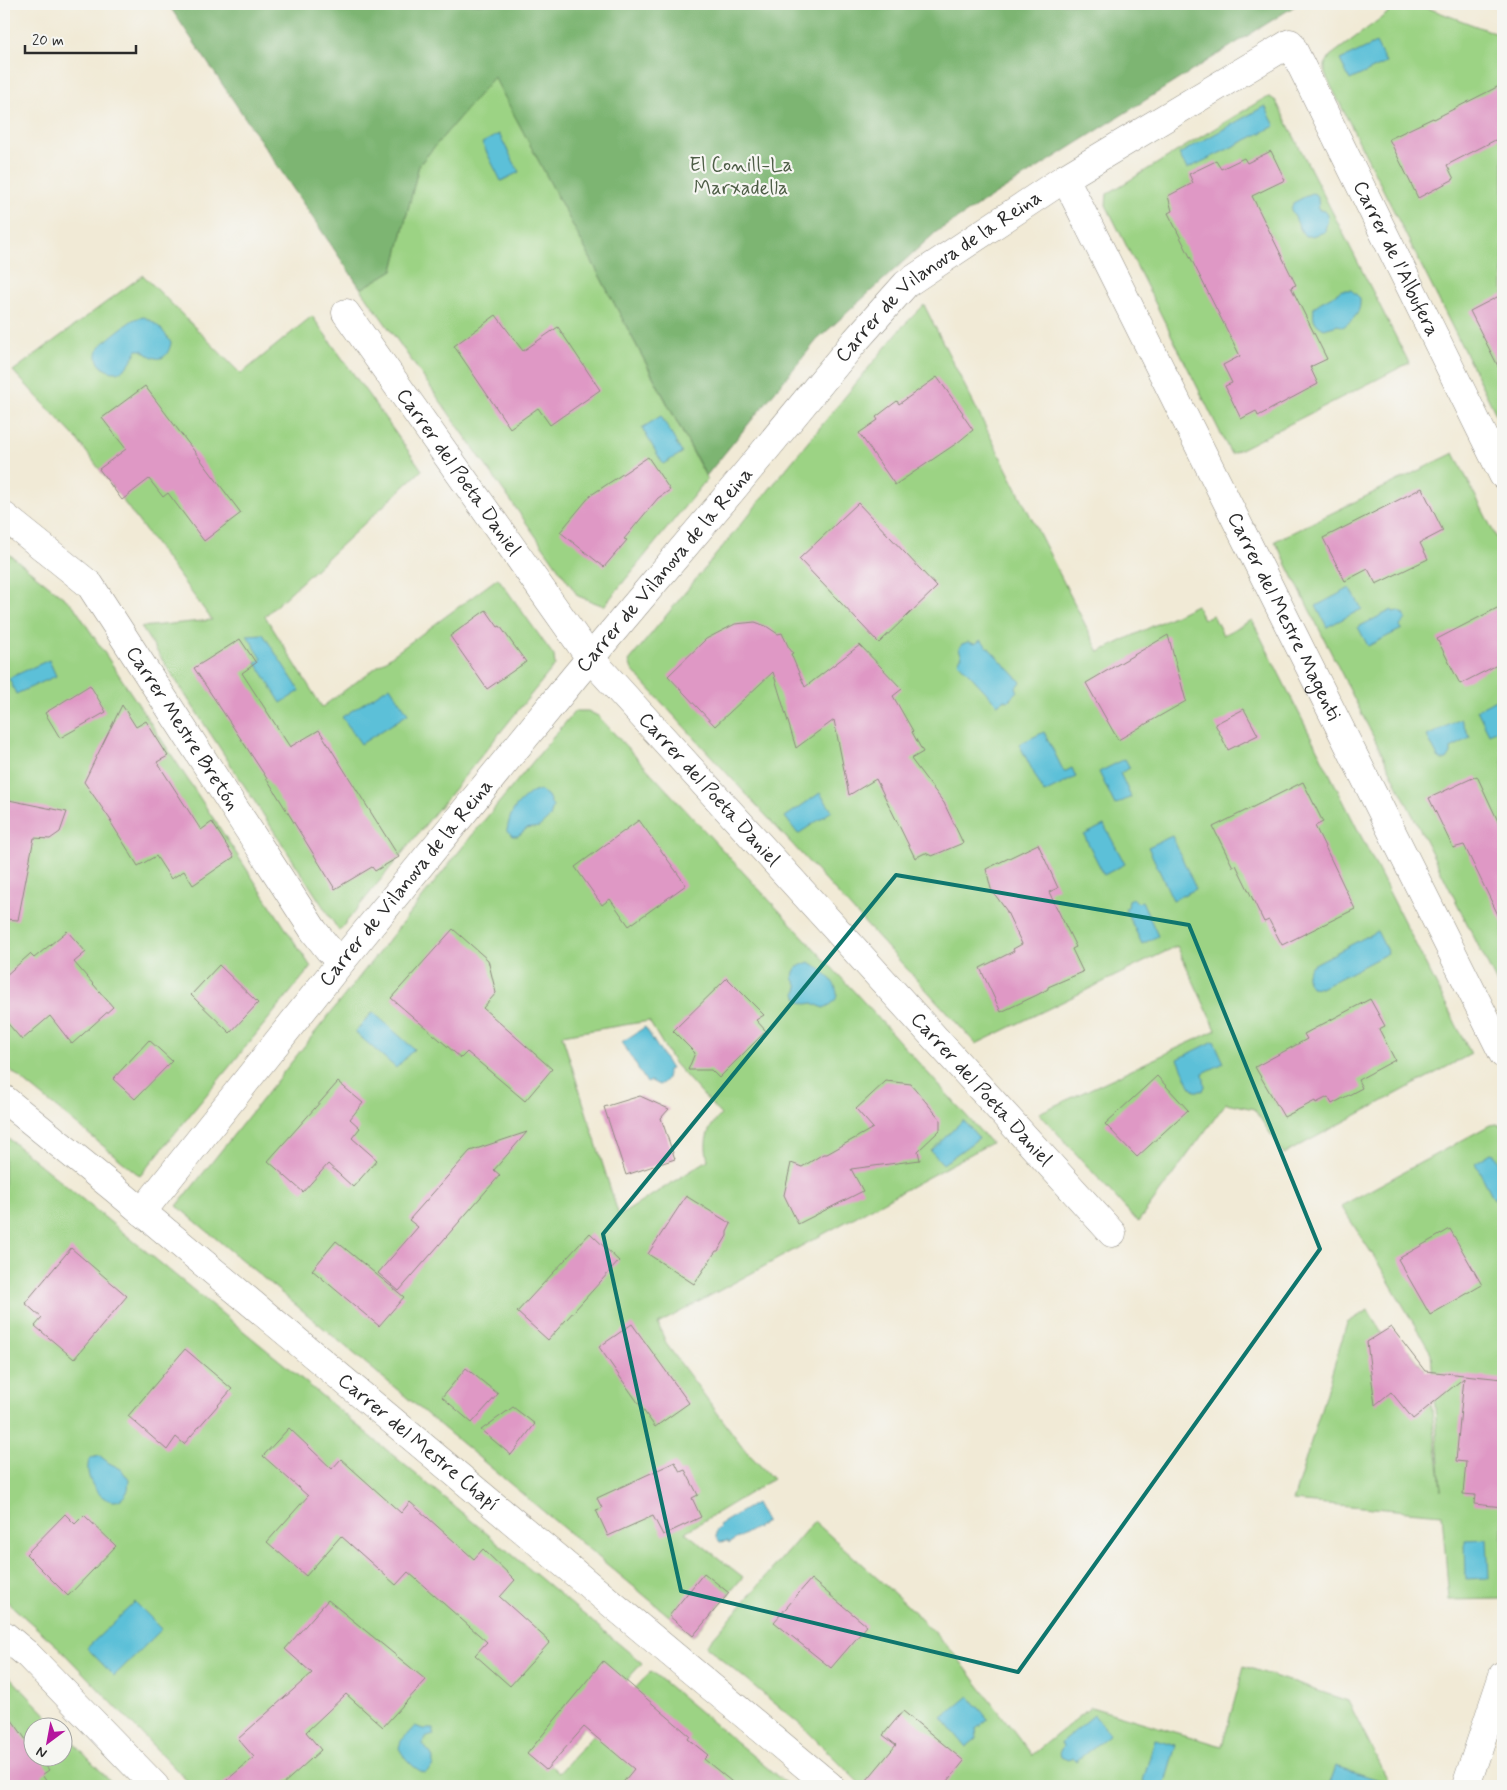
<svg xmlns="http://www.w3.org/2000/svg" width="1507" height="1790" font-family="Mynerve,sans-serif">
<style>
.green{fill:#9cd384;stroke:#647f58;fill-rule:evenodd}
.forest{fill:#7db572;stroke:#54704e}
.water{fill:#5bc0d8;stroke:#437682}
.building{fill:#df98c5}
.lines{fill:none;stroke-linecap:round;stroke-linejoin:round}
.minor-casing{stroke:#8e8a80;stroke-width:29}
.minor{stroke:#fff;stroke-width:28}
.marked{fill:none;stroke:#0f766e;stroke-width:4;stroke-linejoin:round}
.labels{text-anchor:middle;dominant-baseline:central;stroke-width:4.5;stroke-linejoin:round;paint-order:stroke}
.park-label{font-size:20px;fill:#4d5d46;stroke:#f6f6f2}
.street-label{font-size:20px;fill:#2b2b2b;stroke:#f6f6f2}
</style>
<rect width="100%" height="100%" fill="#f6f6f2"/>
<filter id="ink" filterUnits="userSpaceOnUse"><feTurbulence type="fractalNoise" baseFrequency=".02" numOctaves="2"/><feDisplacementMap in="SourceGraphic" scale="10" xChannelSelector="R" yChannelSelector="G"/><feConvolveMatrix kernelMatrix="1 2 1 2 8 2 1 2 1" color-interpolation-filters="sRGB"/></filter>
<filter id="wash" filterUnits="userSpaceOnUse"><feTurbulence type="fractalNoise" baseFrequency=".0096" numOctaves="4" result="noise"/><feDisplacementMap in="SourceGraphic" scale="20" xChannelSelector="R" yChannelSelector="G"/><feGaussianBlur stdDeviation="1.12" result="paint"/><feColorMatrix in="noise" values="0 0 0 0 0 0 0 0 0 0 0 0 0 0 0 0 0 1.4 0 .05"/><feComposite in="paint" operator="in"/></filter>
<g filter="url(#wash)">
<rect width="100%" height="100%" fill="#f1ead6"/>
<path class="green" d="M1400,4H1417L1503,36V428L1325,74V65L1330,56Z
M494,76L707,479L604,606L578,596L361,289L393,270L419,165Z
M1270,97L1276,101L1409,363L1231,454L1106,205L1107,194L1263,99Z
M143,275L241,374L312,316L422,470L265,616L322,707L498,578L554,656L555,665L339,931L141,627L212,620L76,438L13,371Z
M924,305L1099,652L1196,605L1203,619L1213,615L1223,635L1252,620L1471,1054L1284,1154L1254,1109L1226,1103L1138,1222L1039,1113L1216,1030L1177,946L976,1044L632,670L629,661L902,327Z
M1454,453L1503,551V995L1275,541Z
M4,550L73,605L311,967L140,1176L4,1065Z
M575,711H588L598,716L862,1000L991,1143L658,1324L667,1345L745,1450L773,1479L685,1532L743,1577L693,1636L177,1206L477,829ZM649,1021L674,1063L721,1115C707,1128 703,1141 708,1160L619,1216L562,1035Z
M1497,1124L1503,1126V1594L1501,1599L1449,1600L1442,1514L1293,1501L1347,1323L1368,1310L1396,1355L1409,1350L1428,1375L1441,1490L1431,1353L1378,1263L1341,1206L1490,1125Z
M4,1135L285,1365L642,1663L550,1765L559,1773L651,1671L789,1786H192L58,1647L4,1599Z
M814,1521L907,1605L954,1653L1032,1755L1091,1707L1222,1746L1244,1666L1348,1701L1391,1786H862L803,1727L706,1646Z
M4,1671L58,1727L32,1728V1758H62L63,1732L115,1786H4Z"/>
<path class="forest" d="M168,4H1298L936,232L817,340L706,476L494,77L419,165L393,270L361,289Z"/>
<path class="water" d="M1376,43L1386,63L1350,80L1340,60Z
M1265,106L1275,126L1187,169L1179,154Z
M499,134L519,172L501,181L482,143Z
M1312,193L1315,194L1318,199L1319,210L1325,211C1331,219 1325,224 1325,232L1311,236H1305C1298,228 1297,219 1291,210L1293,203Z
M1342,290H1351L1360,298C1361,313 1355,318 1343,327L1338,325L1324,329C1313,323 1313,318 1314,307C1322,300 1333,297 1342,290Z
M144,317C157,323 164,331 171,343C167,362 156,362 142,350H137C133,356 130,365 124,369C112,378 92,365 98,350C101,343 125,325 133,320C136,318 140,318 144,317Z
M661,416L682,453L663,464L642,428Z
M1350,588L1362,609L1327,627L1316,606Z
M1392,610L1393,612L1398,611L1404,614L1406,619L1400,626L1402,629L1368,646L1358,627Z
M263,634L300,691L281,703L256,663L262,659L247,635Z
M981,640L1021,682L1016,688L1018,691L1008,701L1004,700L999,704H997L958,662L962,656L959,649L962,644L968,642L975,644Z
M49,660L56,676L16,694L9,678Z
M390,686L408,714L361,744L342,717Z
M1503,696V727L1489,734L1477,710Z
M1461,719L1470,738L1451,748V754L1447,760H1442L1438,757L1427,736Z
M1044,732L1064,772L1072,768L1076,777L1044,793L1019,744Z
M1125,759L1130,768L1120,773L1131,797L1115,805L1099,772Z
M541,791L548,796L553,807L550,817L539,827L526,829L518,836H512L507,830C511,809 516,805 532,792Z
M820,793L832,811L798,834L785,817Z
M1104,825L1125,864L1104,875L1084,835Z
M1172,836L1196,889L1173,900L1148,847Z
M1133,898L1138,903L1142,901L1158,936L1142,944L1125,909L1128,907L1129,900Z
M1377,931L1388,953L1321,988L1311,987C1306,979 1305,974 1311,966Z
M809,962C826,970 854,998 823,1008L813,1003L806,1004L799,1001L796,994L798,987L793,978L794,972L797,967Z
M373,1012L414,1049L396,1068L355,1032Z
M645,1027L671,1069L668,1070C668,1078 667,1081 659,1085L651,1081L647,1083L622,1042Z
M1214,1041L1224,1063L1203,1073L1205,1087L1202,1091H1195L1190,1086L1178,1059Z
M962,1121H964L979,1138L943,1164L931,1151Z
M1491,1153L1494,1154L1503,1172V1194L1494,1199L1475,1163Z
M100,1456L109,1463L121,1469L129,1480C128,1483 129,1489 127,1492C113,1518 79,1482 90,1458Z
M756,1503L766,1522L729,1543L728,1541L720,1542L716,1537V1531L720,1527L719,1525Z
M1487,1539L1489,1578L1466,1579L1465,1540Z
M135,1602L162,1629L114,1676L87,1648Z
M969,1696L988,1719L976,1729L977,1738L966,1747L942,1718Z
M1094,1715L1110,1734L1076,1761L1073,1758L1068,1760L1061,1757L1060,1751L1063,1746L1061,1743Z
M415,1726L423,1729H434V1735C427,1737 422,1738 423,1746C431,1753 435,1756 432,1767L425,1773C414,1769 404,1758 399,1748L401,1741Z
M1155,1739L1176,1745L1164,1786H1146V1782L1143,1781Z
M1336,1766L1382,1781L1381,1786H1329Z"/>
<g id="blocks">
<path class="building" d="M1503,84V136L1447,165L1454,179L1418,198L1389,139L1433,118L1434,119Z
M1271,151L1285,180L1252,196L1296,285L1291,287L1327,359L1310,367L1318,384L1258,416L1256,411L1241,419L1225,386L1232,383L1223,365L1240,356L1168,213L1172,211L1168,196L1193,183L1189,174L1216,161L1221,169L1244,158L1247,163Z
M1503,294V376L1470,311Z
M496,315L523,351L558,327L600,390L550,425L538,408L510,428L454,346Z
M937,377L963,413L962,414L973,430L957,443L895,485L859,433L878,420L876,417L897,401L899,404Z
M145,386L241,513L204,541L168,493L163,497L149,479L122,500L99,469L126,449L102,418Z
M648,457L670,490L658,498L624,539L627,540L604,567L560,532L591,495Z
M1422,488L1443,531L1420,543L1428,559L1376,584L1368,569L1345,581L1323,538Z
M858,503L937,587L879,643L799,559Z
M1503,605V662L1460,684L1437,639Z
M486,610L498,627L500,626L526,662L487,689L450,636Z
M755,622L766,626L778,634L782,633L789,648L793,653L791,654L805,687L860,645L902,689L893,696L913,731L912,732L923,752L911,759L944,803L963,843L932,856L925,853L915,858L876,779L849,795L834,720L796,748L773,672L715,726L668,676L706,639L735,624Z
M1168,635L1186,701L1118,740L1086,683Z
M240,639L256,663L242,673L290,747L319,730L399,857L375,871L372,867L335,889L264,774L194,668Z
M90,685L106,712L60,738L45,713Z
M122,705L136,727L146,721L168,756L157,762L201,830L212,822L234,857L193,885L184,871L171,879L156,856L138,866L110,821L112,822L84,782Z
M1244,709L1258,735L1228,750L1215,724Z
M1477,776L1503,832V925L1464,845L1453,848L1429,798Z
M1303,782L1323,822L1315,826L1355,909L1282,945L1269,920L1264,922L1236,865L1233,867L1213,827Z
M4,799L67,812L60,832L50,839L34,838L18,920L4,919Z
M639,820L686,885L629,926L610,899L602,905L575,867Z
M1038,844L1058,888L1049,892L1076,947L1072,949L1083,972L1048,987V989L1037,995L1001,1012L980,968L1014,951L1013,949L1022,944L1006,910L991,889L986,869Z
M453,929L488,960L496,993L483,1008L552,1069L525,1101L467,1052L461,1058L391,998Z
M67,931L86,952L74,962L113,1007L72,1044L50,1016L22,1040L4,1019V977L30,954L34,958Z
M219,965L258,1003L230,1033L191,995Z
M727,978L764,1015L756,1020L766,1031L719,1078L711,1070H688L695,1053L673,1031Z
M1370,999L1385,1026L1379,1029L1395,1060L1358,1080L1362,1088L1332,1104L1328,1097L1316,1103L1315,1101L1284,1117L1255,1067L1307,1039L1304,1034Z
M149,1040L172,1061L135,1099L113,1079Z
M1157,1076L1188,1110L1137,1157L1105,1124Z
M886,1081L911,1084L940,1119V1130L918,1151L920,1160L851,1169L863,1191L798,1224L784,1195L791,1163L802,1167L823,1154H827L873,1128L856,1109Z
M338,1082L363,1103L350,1119L360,1128L352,1138L377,1160L353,1187L328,1164L303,1192L268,1161Z
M640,1096L669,1109L661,1118L675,1159L626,1175L604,1107Z
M527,1132L494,1170L500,1175L399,1291L378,1273L418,1227L409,1220L470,1151Z
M686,1196L731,1224L727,1232V1236L718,1251H716L694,1284L648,1254Z
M1450,1229L1482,1285L1430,1315L1398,1259Z
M590,1233L619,1261L548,1340L517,1312Z
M336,1241L404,1297L379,1326L312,1270Z
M71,1248L127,1296L74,1359L35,1326L42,1318L25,1303Z
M632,1324L689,1403L655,1427L599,1347Z
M1391,1327L1425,1371L1503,1379V1507L1474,1504L1475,1495L1463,1494L1466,1462L1456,1461L1464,1378L1413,1419L1391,1392L1375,1405L1367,1342Z
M185,1349L232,1389L184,1444L176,1437L167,1450L128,1416Z
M466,1368L498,1394L472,1423L442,1397Z
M513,1407L535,1424L511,1455L481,1430Z
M289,1428L332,1469L341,1459L401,1513L410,1502L474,1559L483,1549L515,1580L500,1597L550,1642L510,1686L475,1655L487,1642L408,1572L396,1585L341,1536L306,1576L267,1542L308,1496L263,1456Z
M675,1462L680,1472L685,1470L698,1495L692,1498L701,1517L663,1535L653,1516L608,1536L596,1510L602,1508L597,1498Z
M65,1514L75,1524L84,1515L116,1546L68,1596L26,1554Z
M704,1573L729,1593L693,1636L669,1616Z
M811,1579L867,1626L831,1668L774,1622Z
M328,1600L426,1680L383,1727L346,1694L306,1732L321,1750L281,1786H220L254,1757L238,1739L312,1673L285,1649Z
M603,1661L690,1736L688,1739L708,1755L704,1759L737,1786H620L634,1769L584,1727L546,1770L527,1754Z
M4,1709L32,1748V1758H40L49,1770L42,1775L50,1786H4Z
M903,1711L964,1761L944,1786H862L896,1745L883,1735Z"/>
</g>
</g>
<g filter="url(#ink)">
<use href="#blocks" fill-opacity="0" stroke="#8e8a80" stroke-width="1"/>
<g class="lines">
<defs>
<g id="minor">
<path id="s1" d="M1065,178L1503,1054"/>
<path id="s2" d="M346,313L590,658L1112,1233"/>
<path id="s3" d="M4,516L90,585L314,931L329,950L341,962"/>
<path id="s4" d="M4,1099L116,1190L830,1786"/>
<path id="s5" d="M142,1212L341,962L576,675L733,489L856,340L906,284L1065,178L1290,43L1503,475"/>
<path d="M4,1635L28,1655L155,1786"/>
<path d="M1466,1786L1503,1675"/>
</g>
</defs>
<use href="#minor" class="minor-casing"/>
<use href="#minor" class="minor"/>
</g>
</g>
<path class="marked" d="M896,875L1189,925L1320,1249L1018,1672L681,1591L603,1234Z"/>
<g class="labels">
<g class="park-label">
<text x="741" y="165">El Conill-La<tspan x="741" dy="23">Marxadella</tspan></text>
</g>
<g class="street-label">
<text stroke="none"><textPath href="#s5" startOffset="1896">Carrer de l'Albufera</textPath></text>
<text stroke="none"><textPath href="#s5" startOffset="1232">Carrer de Vilanova de la Reina</textPath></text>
<text stroke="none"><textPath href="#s2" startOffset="195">Carrer del Poeta Daniel</textPath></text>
<text stroke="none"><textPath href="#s5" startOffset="828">Carrer de Vilanova de la Reina</textPath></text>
<text stroke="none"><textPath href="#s1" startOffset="490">Carrer del Mestre Magenti</textPath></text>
<text stroke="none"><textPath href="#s3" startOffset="281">Carrer Mestre Bretón</textPath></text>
<text stroke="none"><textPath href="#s2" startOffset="600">Carrer del Poeta Daniel</textPath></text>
<text stroke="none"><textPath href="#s5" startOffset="422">Carrer de Vilanova de la Reina</textPath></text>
<text stroke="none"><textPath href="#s2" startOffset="1005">Carrer del Poeta Daniel</textPath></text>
<text stroke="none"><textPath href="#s4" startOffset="538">Carrer del Mestre Chapí</textPath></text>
</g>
</g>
<rect width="1507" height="1790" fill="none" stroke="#f6f6f2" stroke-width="20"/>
<g transform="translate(48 1742) rotate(212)"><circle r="24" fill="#f6f6f2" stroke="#a5a5a2"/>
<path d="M0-4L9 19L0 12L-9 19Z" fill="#b5179e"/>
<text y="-8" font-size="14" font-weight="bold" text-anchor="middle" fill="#2b2b2b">N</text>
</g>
<path d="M25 45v8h111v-8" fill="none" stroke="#2b2b2b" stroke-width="2.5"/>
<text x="32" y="45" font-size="15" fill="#2b2b2b" stroke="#f6f6f2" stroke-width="4" paint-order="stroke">20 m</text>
</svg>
